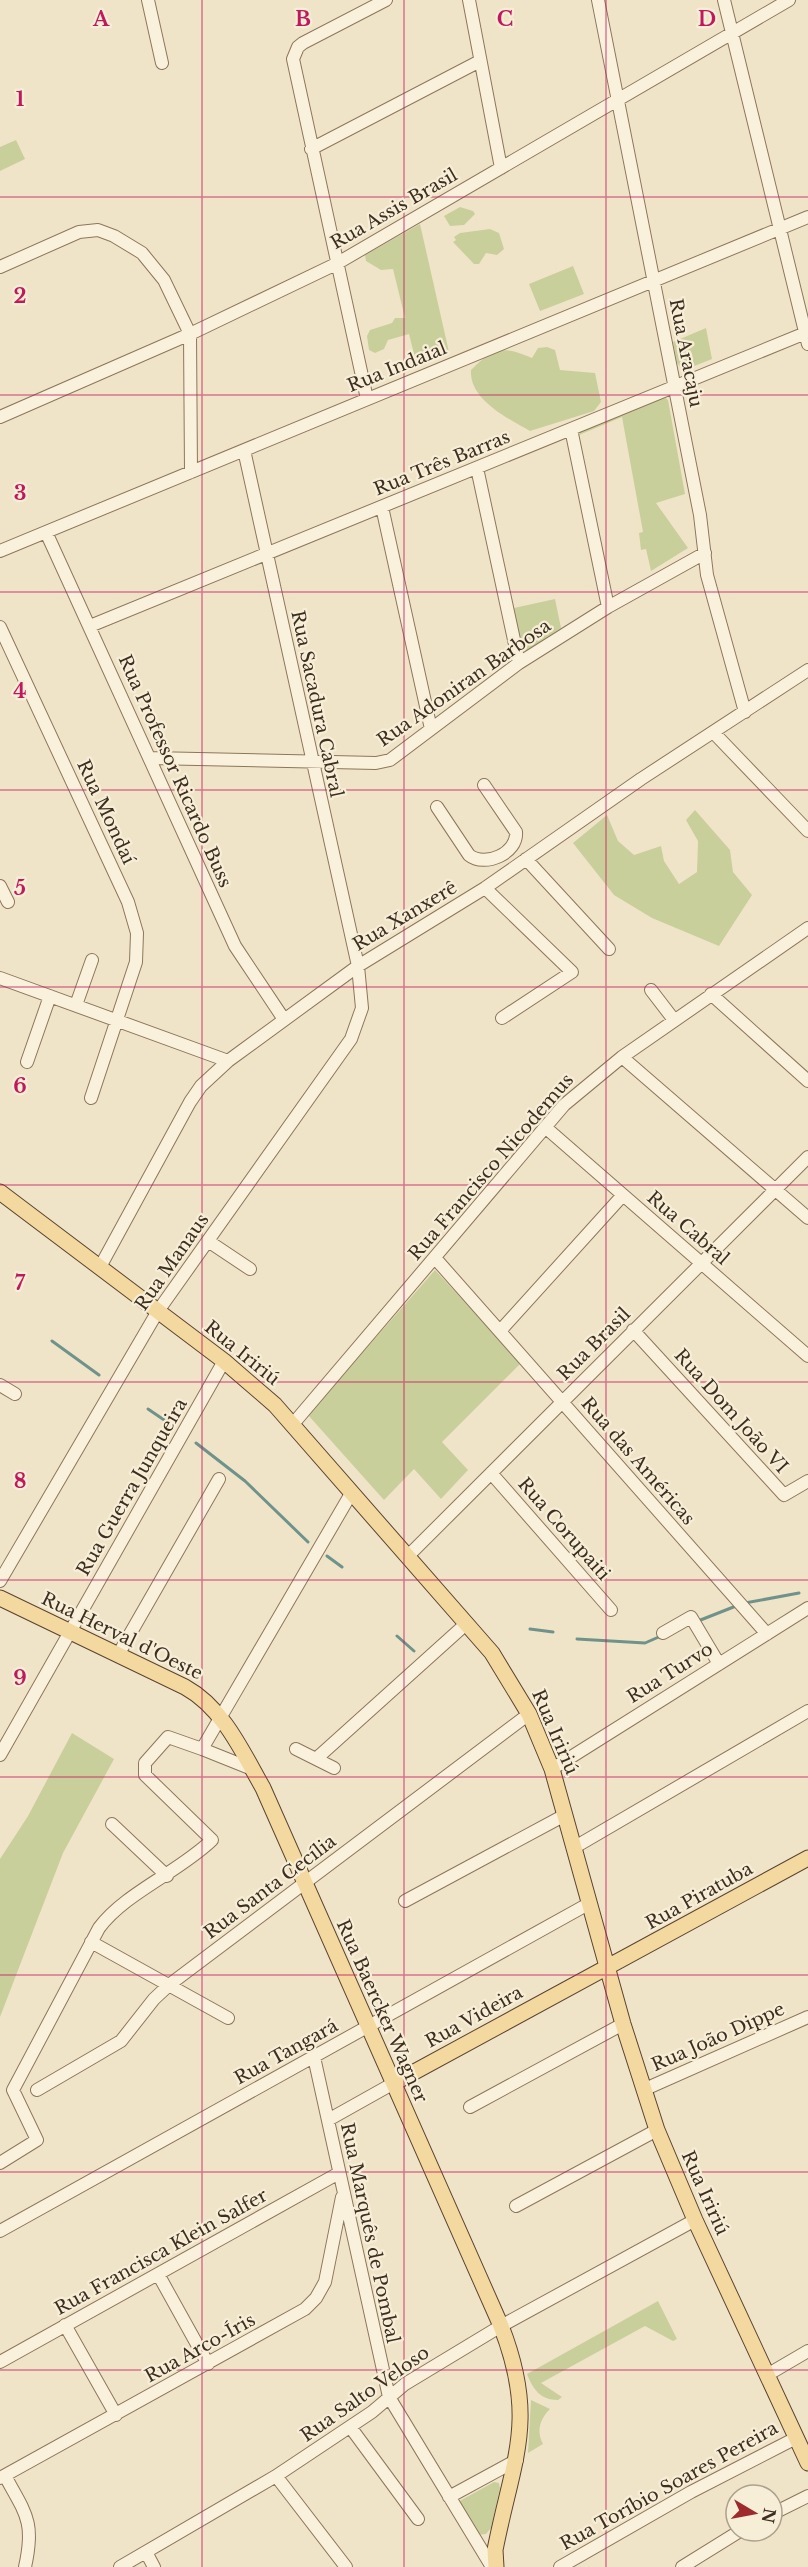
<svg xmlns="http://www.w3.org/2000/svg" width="808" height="2567" font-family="'Libre Baskerville',serif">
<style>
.green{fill:#c9cf9b}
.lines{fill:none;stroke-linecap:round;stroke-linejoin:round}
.stream{stroke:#6f938a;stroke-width:3}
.minor-casing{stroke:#8d765c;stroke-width:14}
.major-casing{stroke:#5b4430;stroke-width:17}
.minor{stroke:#faf1dc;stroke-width:12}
.major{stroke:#f3d9a0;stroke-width:15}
.grid{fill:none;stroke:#c2185b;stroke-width:1.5;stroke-opacity:0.55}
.labels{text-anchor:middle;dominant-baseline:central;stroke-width:4.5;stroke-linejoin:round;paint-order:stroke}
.street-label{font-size:18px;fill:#3d2e20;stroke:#f7eed8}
.grid-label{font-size:20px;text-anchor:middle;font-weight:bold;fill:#c2185b;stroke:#f7eed8;stroke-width:4.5;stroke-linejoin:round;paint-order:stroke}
</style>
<rect width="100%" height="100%" fill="#f0e4c8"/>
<path class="green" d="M16,140L25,159L0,171V147Z
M460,207L473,211L475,214L464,225L450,226L444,216Z
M420,224L449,352L417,366L409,334L388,340L384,349L375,353L369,350L367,336L370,330L392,323L395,318H405L393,269L381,270L366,261L365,255Z
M490,229L499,233L504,249L497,255L486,253L479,264H474L453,242L456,240L454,237L460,233Z
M573,266L584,294L540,311L529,284Z
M706,328L712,359L687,369L681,368L677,363L673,342Z
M547,347L555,350L560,370L595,373L601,402L594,411L530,431C507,418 469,399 471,370C493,348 503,345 532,358L538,348Z
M663,396L668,400L685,494L656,503L688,548L651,571L646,549L641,550L639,533L643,532L622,417L579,435L581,430Z
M555,599L561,628L523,653L514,608Z
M695,810L730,850L733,872L752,895L719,946L652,918L614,895L573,843L607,815L618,841L634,855L661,846L664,861L679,884L697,872L698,841L686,820Z
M435,1270L521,1363L442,1442L468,1470L441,1499L414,1469L384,1500L308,1415Z
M72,1733L114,1759L63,1853L0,2017V1859L28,1816Z
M658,2301L677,2339L673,2341L645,2326L541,2383L562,2397L558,2400C540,2400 533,2389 527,2374Z
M531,2400L550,2409C540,2419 536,2431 543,2444L528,2453Z
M494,2482L499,2483L500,2488L491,2528L486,2534L477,2535L456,2503Z"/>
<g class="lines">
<path class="stream" d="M52,1341L99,1375
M148,1409L173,1426
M196,1443L245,1481L308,1542
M327,1556L342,1567
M745,1603L799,1593
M698,1621L736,1606
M530,1629L553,1632
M397,1636L414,1651
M577,1639L645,1643L661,1636"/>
<defs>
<path id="minor" d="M148,0L162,63
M469,0L501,168
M598,0L700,515L707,575L745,712
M724,0L808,344
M311,149L480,61
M0,267L79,232L98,230L114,236L142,253L164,280L190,334L191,472
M367,399L293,59L298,47L303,43L386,0
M0,417L190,334L336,264L789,0
M571,429L608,607
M477,468L519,663
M382,507L431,729
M46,532L235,946L283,1018
M0,551L808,217
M90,626L808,332
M0,627L128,902L137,933L136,962L91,1098
M714,733L808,831
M151,758L376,763L390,760L519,663L608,607L705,553
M437,807L469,855C485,868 518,853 516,832L484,785
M526,859L609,949
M0,886L8,902
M485,888L572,972L502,1018
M0,978L228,1061
M651,990L674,1020
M711,994L808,1081
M76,1005L92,960
M622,1057L808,1218
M27,1062L50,996
M545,1127L808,1356
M208,1241L250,1269
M435,1258L767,1634
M100,1267L190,1102L201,1086L228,1061L358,966L485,888L641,779L808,670
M633,1330L784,1495L808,1481
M500,1331L623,1195
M0,1385L15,1394
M293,1424L564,1105L622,1057L808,928
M491,1473L611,1610
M407,1557L808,1157
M0,1581L158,1311L351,1039L362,1008L358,966L244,450
M663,1633L691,1617L719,1664
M118,1655L219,1479
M202,1749L252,1769
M296,1749L334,1768
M0,1755L224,1361
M317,1758L467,1623
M552,1769L808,1608
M112,1824L167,1876
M575,1847L808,1711
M405,1901L565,1815
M91,1942L228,2018
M314,2057L389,2397L492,2567
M37,2090L121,2041L154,1999L169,1985L529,1714
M643,2090L808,2017
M470,2107L623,2024
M328,2120L394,2083
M0,2163L37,2140L13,2090L99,1928C125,1893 179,1872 212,1840L145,1775V1763L168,1737L202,1749L352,1492
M516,2206L657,2130
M0,2231L590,1903
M158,2274L208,2364
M65,2325L116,2415
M0,2362L339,2173
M767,2375L808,2351
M351,2428L418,2519
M5,2476C26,2514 35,2522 25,2567
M276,2476L346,2567
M0,2478L305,2309L316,2298L325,2282L342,2197
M449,2497L517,2460
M772,2514L808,2496
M146,2552L154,2567
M120,2567L276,2476L372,2412L405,2384L501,2326L695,2220
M560,2567L691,2492L796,2438
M682,2567L740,2531"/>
<path id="major" d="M0,1192L224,1361L275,1405L492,1653L529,1714L552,1769L623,2024L657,2130L695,2220L808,2463
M0,1598L185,1687C223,1708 242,1751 263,1788L501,2326C538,2421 513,2458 495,2550L496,2567
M394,2083L808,1858"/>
</defs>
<use href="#minor" class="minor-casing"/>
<use href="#major" class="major-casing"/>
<use href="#minor" class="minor"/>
<use href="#major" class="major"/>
</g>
<path class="grid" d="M202,0V2567M404,0V2567M606,0V2567M0,197H808M0,395H808M0,592H808M0,790H808M0,987H808M0,1185H808M0,1382H808M0,1580H808M0,1777H808M0,1975H808M0,2172H808M0,2370H808"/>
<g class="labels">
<g class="street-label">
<text transform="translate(394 209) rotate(-30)">Rua Assis Brasil</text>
<text transform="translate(686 353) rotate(79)">Rua Aracaju</text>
<text transform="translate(397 367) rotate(-22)">Rua Indaial</text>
<text transform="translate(442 463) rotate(-22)">Rua Três Barras</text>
<text transform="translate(464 683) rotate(-35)">Rua Adoniran Barbosa</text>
<text transform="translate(317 704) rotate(78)">Rua Sacadura Cabral</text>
<text transform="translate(175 771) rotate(66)">Rua Professor Ricardo Buss</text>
<text transform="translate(106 812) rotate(65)">Rua Mondaí</text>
<text transform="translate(405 916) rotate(-31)">Rua Xanxerê</text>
<text transform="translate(491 1167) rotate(-49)">Rua Francisco Nicodemus</text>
<text transform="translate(688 1228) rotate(41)">Rua Cabral</text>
<text transform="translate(172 1262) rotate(-55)">Rua Manaus</text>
<text transform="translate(594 1344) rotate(-45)">Rua Brasil</text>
<text transform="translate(242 1353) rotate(39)">Rua Iririú</text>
<text transform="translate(731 1411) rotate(48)">Rua Dom João VI</text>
<text transform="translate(638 1461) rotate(49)">Rua das Américas</text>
<text transform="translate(132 1487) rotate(-60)">Rua Guerra Junqueira</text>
<text transform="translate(564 1529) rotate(49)">Rua Corupaiti</text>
<text transform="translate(122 1636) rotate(26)">Rua Herval d'Oeste</text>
<text transform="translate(670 1673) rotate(-32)">Rua Turvo</text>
<text transform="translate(555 1732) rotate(67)">Rua Iririú</text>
<text transform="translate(270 1887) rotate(-37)">Rua Santa Cecília</text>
<text transform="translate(699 1896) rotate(-29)">Rua Piratuba</text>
<text transform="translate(382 2011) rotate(66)">Rua Baercker Wagner</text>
<text transform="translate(474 2017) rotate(-29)">Rua Videira</text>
<text transform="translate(718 2037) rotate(-24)">Rua João Dippe</text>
<text transform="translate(286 2052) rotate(-29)">Rua Tangará</text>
<text transform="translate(705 2193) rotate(66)">Rua Iririú</text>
<text transform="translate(370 2233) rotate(78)">Rua Marquês de Pombal</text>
<text transform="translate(161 2252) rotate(-29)">Rua Francisca Klein Salfer</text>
<text transform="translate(200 2348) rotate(-29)">Rua Arco-Íris</text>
<text transform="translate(365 2394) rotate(-35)">Rua Salto Veloso</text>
<text transform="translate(669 2486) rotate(-29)">Rua Toríbio Soares Pereira</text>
</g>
</g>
<g class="grid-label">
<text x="101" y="26">A</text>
<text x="303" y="26">B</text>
<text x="505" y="26">C</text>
<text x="707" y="26">D</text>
<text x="20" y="106">1</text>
<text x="20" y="303">2</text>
<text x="20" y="500">3</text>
<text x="20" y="698">4</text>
<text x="20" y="895">5</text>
<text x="20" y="1093">6</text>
<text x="20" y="1290">7</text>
<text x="20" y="1488">8</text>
<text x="20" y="1685">9</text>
</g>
<g transform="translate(754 2513) rotate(100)"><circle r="28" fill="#f7eed8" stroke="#ada18e" stroke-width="1.5"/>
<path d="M0-4.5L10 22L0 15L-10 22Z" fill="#9e2a2b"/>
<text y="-9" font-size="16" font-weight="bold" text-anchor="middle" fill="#3d2e20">N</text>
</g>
</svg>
